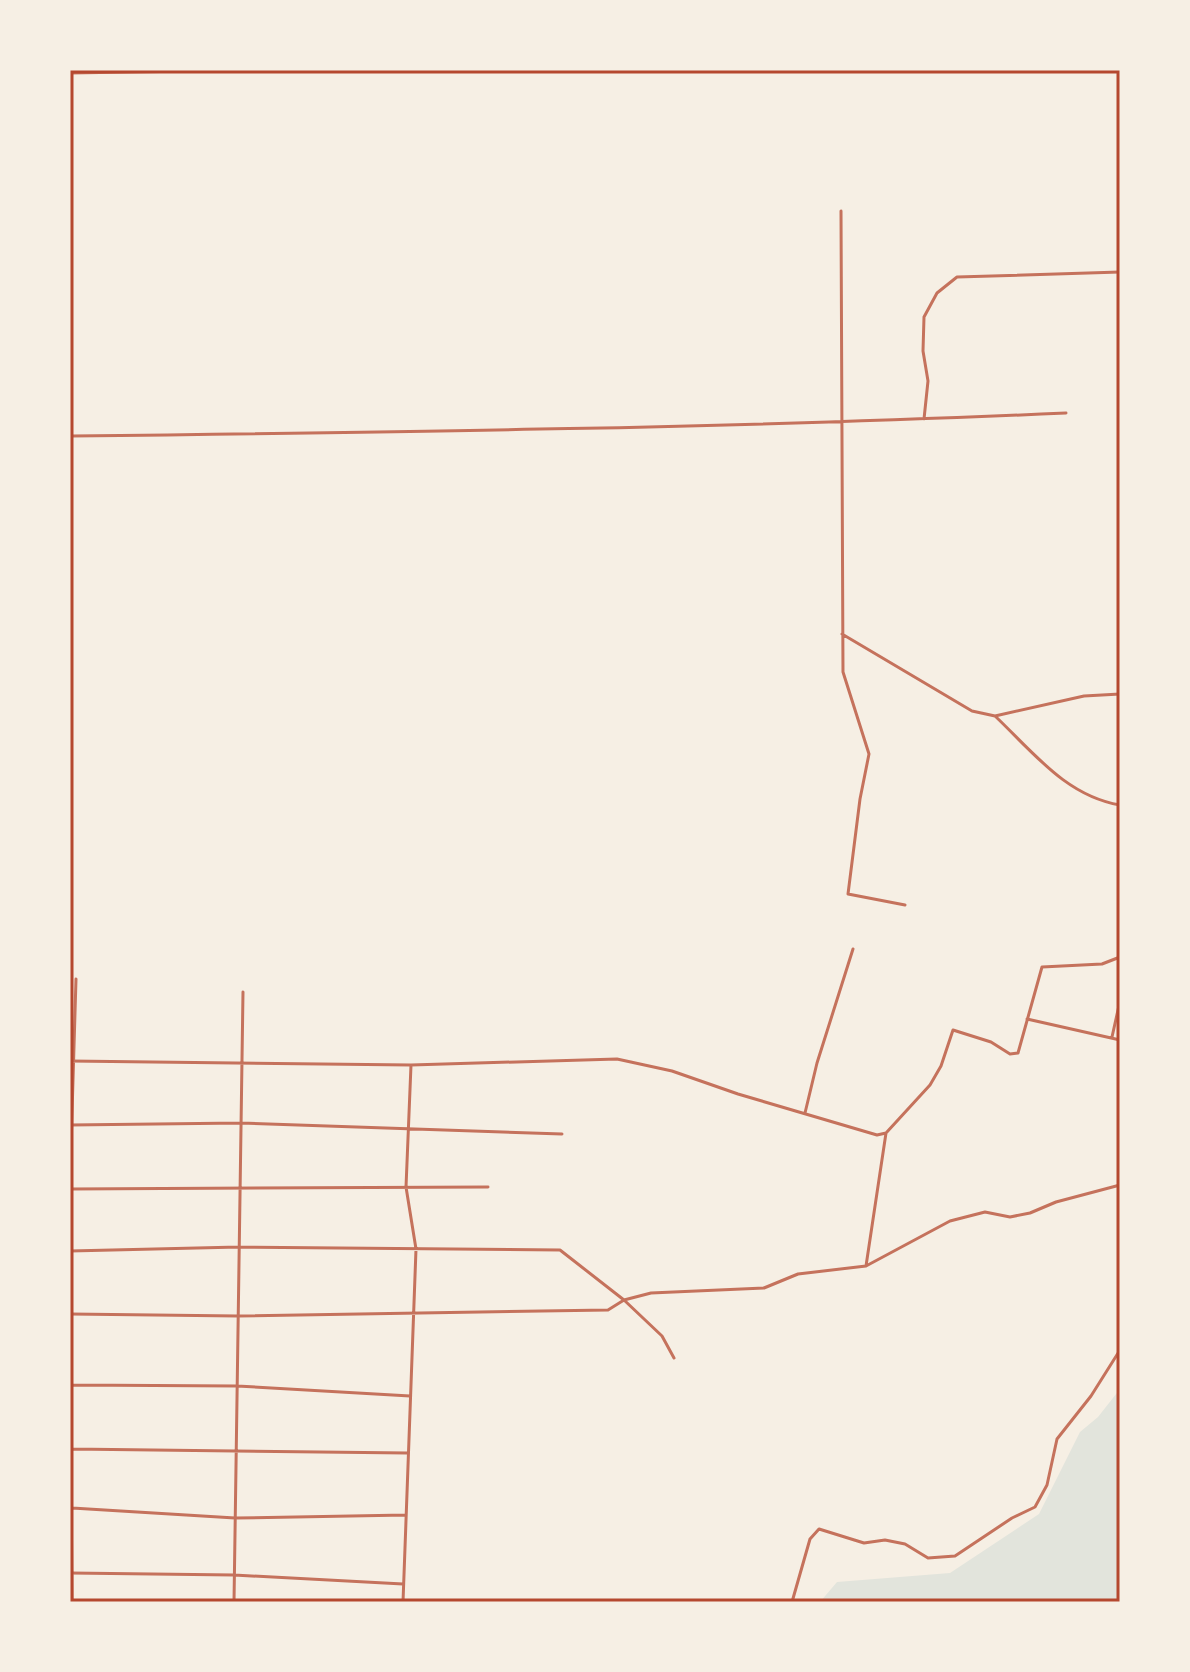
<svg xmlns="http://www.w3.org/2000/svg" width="1190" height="1672" font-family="'Source Sans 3',sans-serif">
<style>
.green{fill:#e2e4dc}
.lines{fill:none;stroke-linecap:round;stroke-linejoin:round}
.minor{stroke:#c5725c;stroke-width:3}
.neatline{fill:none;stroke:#b5482f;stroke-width:3}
</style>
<rect width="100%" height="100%" fill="#f6efe4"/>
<path class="green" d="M1120,1389V1602H820L837,1582L950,1573L1039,1514L1080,1432L1098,1417Z"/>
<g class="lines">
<path class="minor" d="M70,73L250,70
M841,211L843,672L869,754L860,799L848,894L905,905
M924,419L928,381L923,351L924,317L937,293L957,277L1120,272
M70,436C402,432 735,428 1066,413
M842,634L972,711L995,716L1084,696L1120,694
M995,716C1033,752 1066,796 1120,805
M1027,1019L1120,1040
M1112,1037L1120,1001
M70,1061L411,1065L617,1059L672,1071L738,1094L877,1135L886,1133L930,1085L941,1066L953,1030L991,1042L1010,1054L1018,1053L1042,967L1102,964L1120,957
M805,1113L817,1063L853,949
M70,1125L241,1123L562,1134
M70,1181L76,979
M70,1189L488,1187
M70,1251L239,1247L560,1250L624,1300L662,1336L674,1358
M866,1266L886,1133
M70,1314L238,1316L608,1310L624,1300L651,1293L764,1288L798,1274L866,1266L950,1221L985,1212L1010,1217L1030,1213L1056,1202L1120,1185
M70,1350L72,1602
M71,1385L237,1386L410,1396
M71,1449L407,1453
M72,1508L235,1518L406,1515
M70,1573L234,1575L403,1584
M234,1602L243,992
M403,1602L416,1249L406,1187L411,1065
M792,1602L810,1539L819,1529L864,1543L885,1540L905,1544L928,1558L955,1556L1012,1518L1035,1507L1047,1485L1057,1439L1091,1396L1120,1350"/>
</g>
<rect width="1190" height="1672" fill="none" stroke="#f6efe4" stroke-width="144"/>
<rect x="72" y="72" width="1046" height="1528" class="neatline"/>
</svg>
